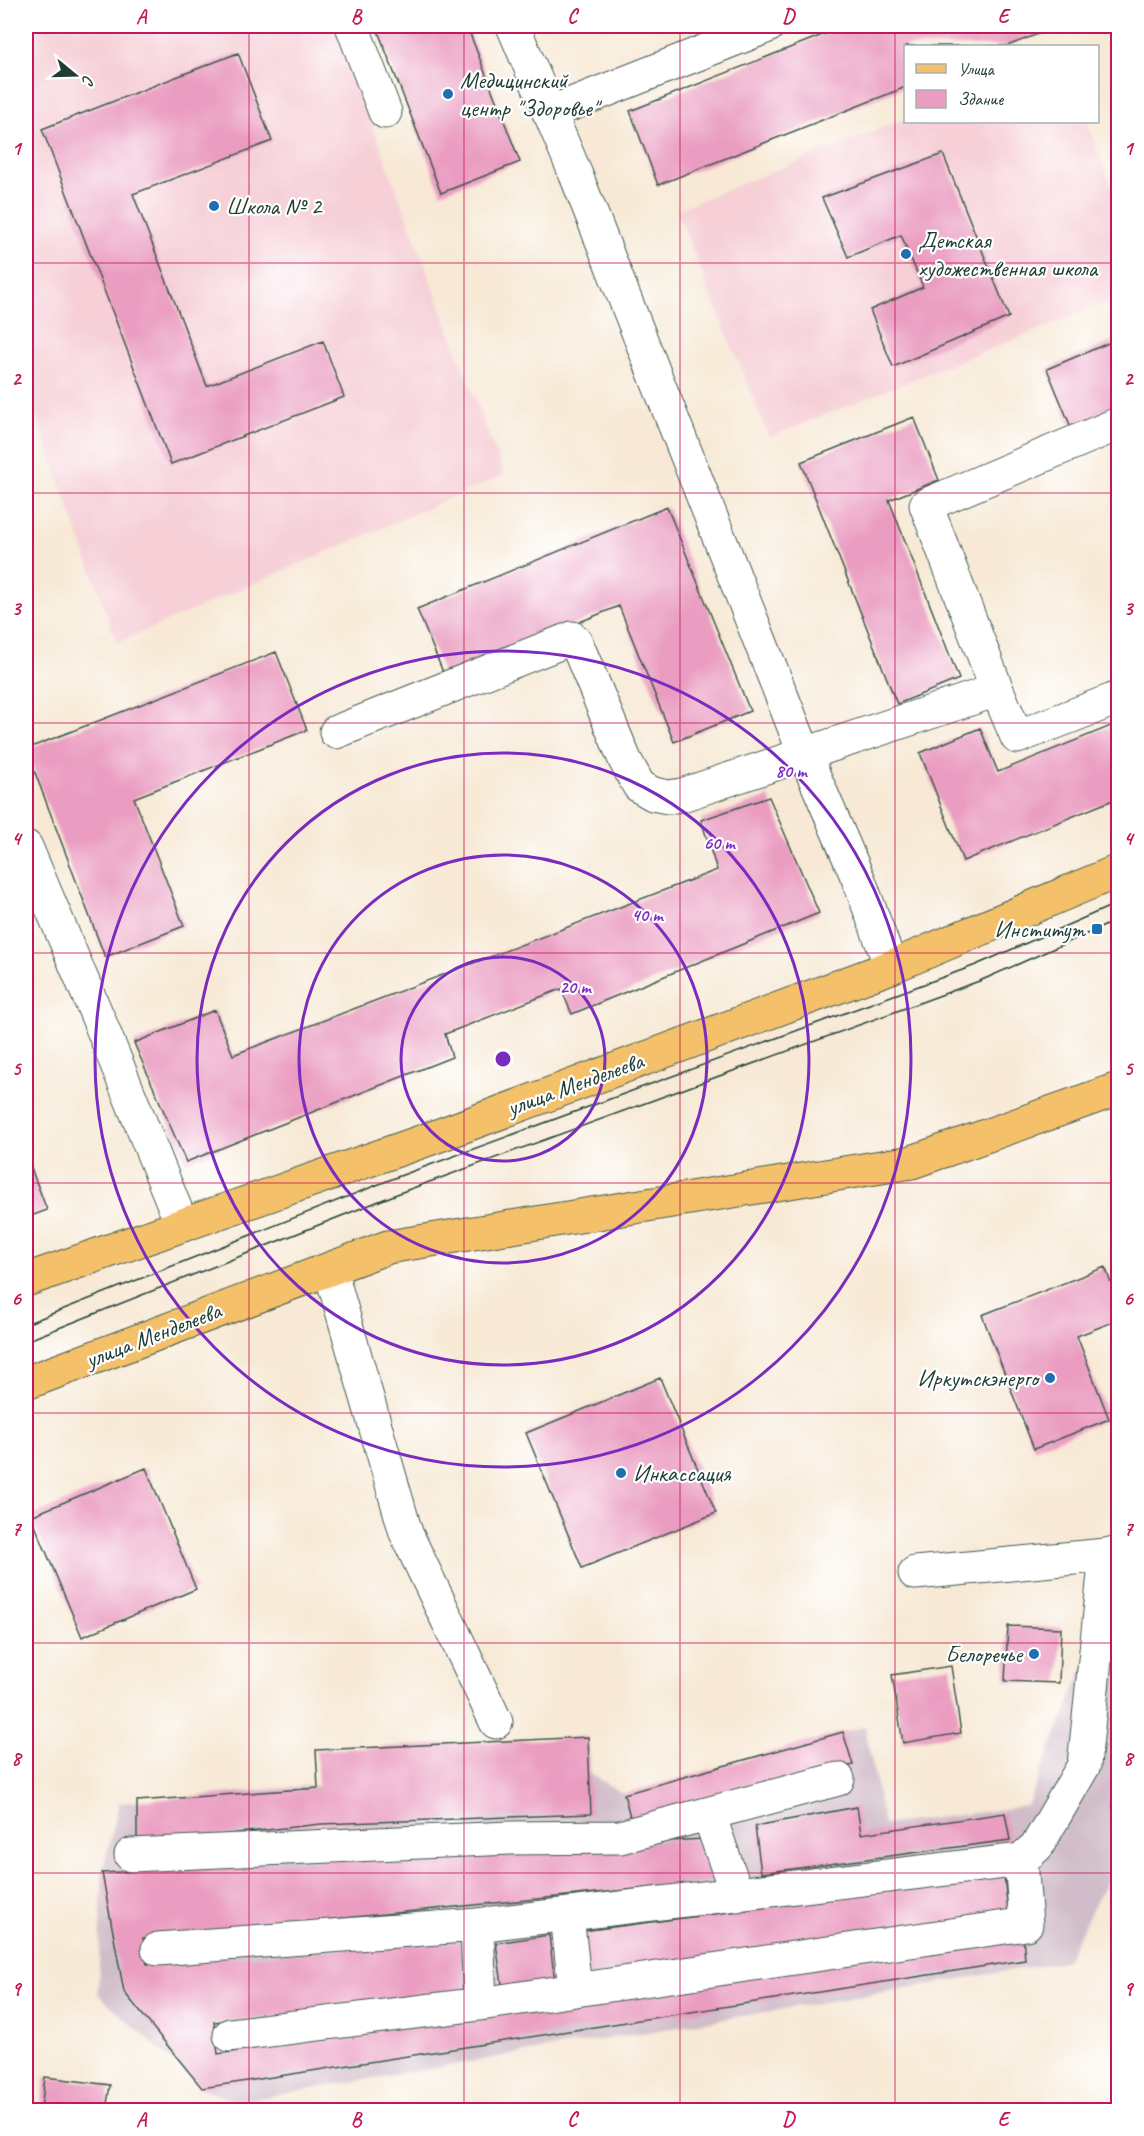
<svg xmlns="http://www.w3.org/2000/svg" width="1144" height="2136" font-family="Caveat,sans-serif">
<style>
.built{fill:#f6cfd7}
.industrial{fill:#d1bdc9}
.building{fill:#ea9dc1}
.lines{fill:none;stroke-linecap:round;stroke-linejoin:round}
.minor-casing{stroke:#3f574c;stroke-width:35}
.major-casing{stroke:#3f574c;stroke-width:35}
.minor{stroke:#fff;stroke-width:33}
.major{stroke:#f4c16a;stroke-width:33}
.tram{stroke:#1f3d34;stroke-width:1.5}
.grid{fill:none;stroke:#c2185b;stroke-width:1.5;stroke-opacity:0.55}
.ring{fill:none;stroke:#7b2cbf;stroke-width:3}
.poi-dot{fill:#1f6fb2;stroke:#fff;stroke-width:2}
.labels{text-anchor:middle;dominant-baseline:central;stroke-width:4.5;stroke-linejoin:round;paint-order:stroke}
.poi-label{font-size:24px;fill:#1f3d34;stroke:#fff;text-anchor:start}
.street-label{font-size:24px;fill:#1f3d34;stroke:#fff}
.centre{fill:#7b2cbf;stroke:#fff;stroke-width:3}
.ring-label{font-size:18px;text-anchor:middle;font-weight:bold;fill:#7b2cbf;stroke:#fff;stroke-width:4.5;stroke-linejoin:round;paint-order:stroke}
.neatline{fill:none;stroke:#c2185b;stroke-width:2}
.grid-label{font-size:20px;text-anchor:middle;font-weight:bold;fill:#c2185b}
</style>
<rect width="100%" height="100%" fill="#fff"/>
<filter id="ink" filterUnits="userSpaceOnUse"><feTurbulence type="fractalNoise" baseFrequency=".0167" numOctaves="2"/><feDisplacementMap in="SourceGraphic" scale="12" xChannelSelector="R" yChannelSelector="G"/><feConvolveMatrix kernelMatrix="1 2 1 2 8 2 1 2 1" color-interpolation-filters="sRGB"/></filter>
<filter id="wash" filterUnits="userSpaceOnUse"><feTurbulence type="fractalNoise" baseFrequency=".008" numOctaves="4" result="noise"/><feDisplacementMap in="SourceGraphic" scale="24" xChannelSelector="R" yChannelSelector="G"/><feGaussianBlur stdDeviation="1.35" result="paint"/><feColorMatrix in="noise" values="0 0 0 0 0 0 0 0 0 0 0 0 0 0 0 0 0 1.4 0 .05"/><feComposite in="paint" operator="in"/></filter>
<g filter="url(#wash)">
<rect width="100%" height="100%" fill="#f7e9d5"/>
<path class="built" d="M26,26H335L504,475L117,643L26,387Z
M905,119L906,122H1087L1118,204V298L769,437L676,210Z"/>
<path class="industrial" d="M1087,1659L1118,1660V1859L1066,1961L234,2102L202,2088L98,1994L102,1873L119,1803L318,1785L590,1774L624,1794L865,1726L884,1825L1027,1806Z"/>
<g id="blocks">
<path class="building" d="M376,26H467L520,162L441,193Z
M845,26H1059L1007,46H906V87L658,185L630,111Z
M238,53L272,141L133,194L207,386L323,341L344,397L171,464L42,129Z
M943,154L1009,317L893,367L870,310L923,287L901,235L848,257L822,198Z
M1118,339V413L1073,432L1047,369Z
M914,417L939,480L889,500L959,679L897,704L801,462Z
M667,507L750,711L674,742L619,606L445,677L417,609Z
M276,652L307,730L134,798L184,926L105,957L26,749Z
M1118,723V798L963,861L920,753L980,728L998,772Z
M769,797L819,913L572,1014L561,989L445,1034L452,1057L186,1162L134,1043L215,1010L233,1055L717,870L701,820Z
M26,1155L47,1210L26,1218Z
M1105,1267L1118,1302V1320L1077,1336L1109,1419L1034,1449L982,1315Z
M660,1378L716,1513L582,1568L526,1433Z
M146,1468L196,1589L82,1637L31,1516Z
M1008,1626L1061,1628L1059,1683L1005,1681Z
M951,1666L961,1733L903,1743L892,1675Z
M843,1732L853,1765L633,1828L624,1794Z
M588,1737L591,1814L321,1824L137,1844V1801L318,1788L316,1750Z
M1117,1741H1118V1807H1113Z
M857,1807L861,1834L1005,1813L1010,1840L761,1873L755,1826Z
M704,1839L716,1881L143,1938L147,1964L463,1941L464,1998L214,2022L218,2054L561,2002L1023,1936L1025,1960L202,2088L124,1992L102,1873Z
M1004,1877L1009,1919L587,1973L582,1931Z
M549,1935L555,1983L503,1991L496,1943Z
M45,2077L110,2085L106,2110H41Z"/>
</g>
</g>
<g filter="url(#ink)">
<use href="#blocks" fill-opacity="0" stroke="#3f574c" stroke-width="1.5"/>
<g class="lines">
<defs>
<path id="minor" d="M352,26L385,112
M513,26L576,175L805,755L860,883L891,967
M549,113L768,26
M997,690L926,505L1118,424
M336,732L572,638L576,642L625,760L639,786L653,794L668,797L682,795L997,690L1017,737L1118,698
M26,847L101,1025L182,1225
M330,1269L406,1533L496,1722
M915,1573L1106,1555
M709,1815L737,1895
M131,1855L510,1838L620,1837L838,1779
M567,1915L575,1989
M477,1925L480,2004
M158,1949L477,1925L1021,1860L1037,1846L1084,1765L1106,1555L1118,1552
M230,2035L480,2004L1026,1924L1021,1860"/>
<path id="major" d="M26,1280L429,1139L891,967L1118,871
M26,1383L388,1247L912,1162L1118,1089"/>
</defs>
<use href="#minor" class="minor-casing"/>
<use href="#major" class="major-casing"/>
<use href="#minor" class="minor"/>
<use href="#major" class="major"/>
<path class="tram" d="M26,1324L397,1177L976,965L1118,903
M26,1341L402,1192L982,980L1118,920"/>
</g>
</g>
<path class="grid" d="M249,26V2110M464,26V2110M680,26V2110M895,26V2110M26,263H1118M26,493H1118M26,723H1118M26,953H1118M26,1183H1118M26,1413H1118M26,1643H1118M26,1873H1118"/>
<g class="ring">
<circle cx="503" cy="1059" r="102"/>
<circle cx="503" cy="1059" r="204"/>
<circle cx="503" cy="1059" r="306"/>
<circle cx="503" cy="1059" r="408"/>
</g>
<g class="poi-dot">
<circle cx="448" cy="94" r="6"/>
<circle cx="214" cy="206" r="6"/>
<circle cx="906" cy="254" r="6"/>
<rect x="1091" y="923" width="12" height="12" rx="3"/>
<circle cx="1050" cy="1378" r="6"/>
<circle cx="621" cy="1473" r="6"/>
<circle cx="1034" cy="1654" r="6"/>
</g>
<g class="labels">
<g class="poi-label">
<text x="460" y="80">Медицинский<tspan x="460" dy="28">центр "Здоровье"</tspan></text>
<text x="226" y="206">Школа № 2</text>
<text x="918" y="240">Детская<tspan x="918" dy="28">художественная школа</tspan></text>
<text x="1085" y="929" text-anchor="end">Институт</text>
<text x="1038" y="1378" text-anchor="end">Иркутскэнерго</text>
<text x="633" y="1473">Инкассация</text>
<text x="1022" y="1654" text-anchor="end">Белоречье</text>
</g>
<g class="street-label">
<text transform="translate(575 1084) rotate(-20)">улица Менделеева</text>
<text transform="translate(153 1335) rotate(-21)">улица Менделеева</text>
</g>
</g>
<circle cx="503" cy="1059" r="9" class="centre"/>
<g class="ring-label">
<text x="791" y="777">80 m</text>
<text x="719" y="849">60 m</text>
<text x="647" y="921">40 m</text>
<text x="575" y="993">20 m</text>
</g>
<rect width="1144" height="2136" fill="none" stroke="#fff" stroke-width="66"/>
<rect x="904" y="45" width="195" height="78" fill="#ffffff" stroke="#a5b1ae" stroke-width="1.5"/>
<rect x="916" y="64" width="30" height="9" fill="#f4c16a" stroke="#a5b1ae" stroke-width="1.5"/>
<text x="958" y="75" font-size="18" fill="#1f3d34">Улица</text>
<rect x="916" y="90" width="30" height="18" fill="#ea9dc1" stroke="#a5b1ae" stroke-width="1.5"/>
<text x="958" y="105" font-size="18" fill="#1f3d34">Здание</text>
<g transform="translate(75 75) rotate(109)" stroke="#ffffff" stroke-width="4.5" paint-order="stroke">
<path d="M0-4.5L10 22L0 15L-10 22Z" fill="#1f3d34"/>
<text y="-9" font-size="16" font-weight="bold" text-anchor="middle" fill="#1f3d34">С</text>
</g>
<rect x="33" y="33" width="1078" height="2070" class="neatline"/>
<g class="grid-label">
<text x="141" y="23">A</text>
<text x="356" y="23">B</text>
<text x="572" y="23">C</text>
<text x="788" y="23">D</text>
<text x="1003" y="23">E</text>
<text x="16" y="155">1</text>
<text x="1128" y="155">1</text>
<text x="16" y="385">2</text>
<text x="1128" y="385">2</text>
<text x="16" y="615">3</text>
<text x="1128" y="615">3</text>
<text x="16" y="845">4</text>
<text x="1128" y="845">4</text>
<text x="16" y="1075">5</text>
<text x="1128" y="1075">5</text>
<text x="16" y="1305">6</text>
<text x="1128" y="1305">6</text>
<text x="16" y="1535">7</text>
<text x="1128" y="1535">7</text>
<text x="16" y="1765">8</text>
<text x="1128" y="1765">8</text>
<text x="16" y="1995">9</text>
<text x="1128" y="1995">9</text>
<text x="141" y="2126">A</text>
<text x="356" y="2126">B</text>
<text x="572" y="2126">C</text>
<text x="788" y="2126">D</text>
<text x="1003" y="2126">E</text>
</g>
</svg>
